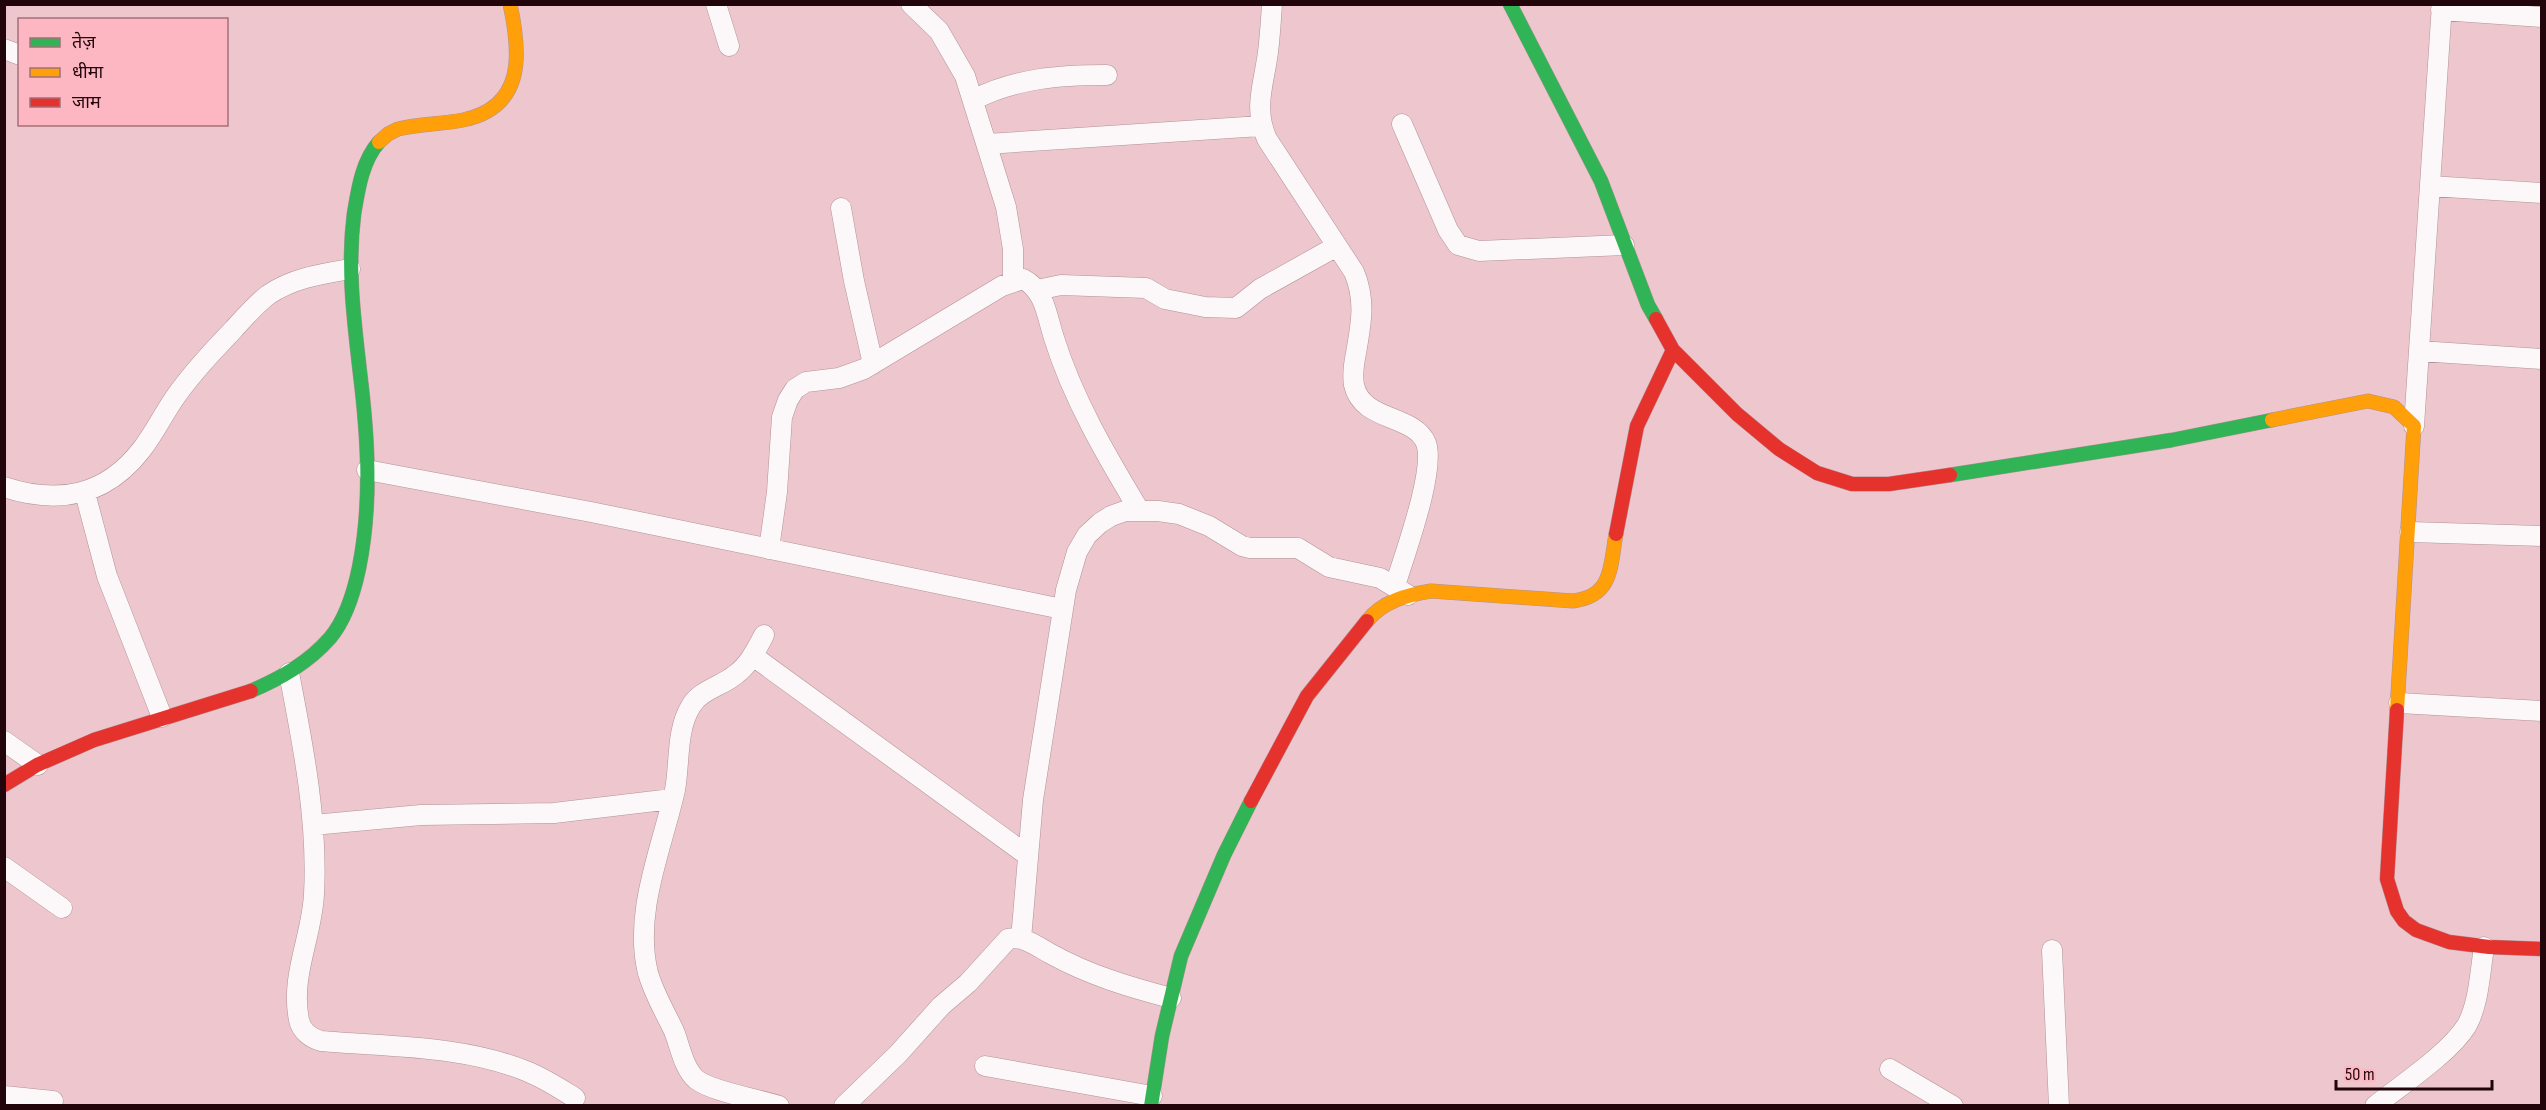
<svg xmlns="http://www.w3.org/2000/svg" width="2546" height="1110" font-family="'Sofia Sans Condensed','Noto Sans Devanagari',sans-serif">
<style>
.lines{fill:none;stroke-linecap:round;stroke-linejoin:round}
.street-casing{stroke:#b19297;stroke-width:21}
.fast-casing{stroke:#b19297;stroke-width:15}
.slow-casing{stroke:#b19297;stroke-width:15}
.jam-casing{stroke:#b19297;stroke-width:15}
.street{stroke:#fcf7f8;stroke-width:20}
.fast{stroke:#30b455;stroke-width:14}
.slow{stroke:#ff9f0a;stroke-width:14}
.jam{stroke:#e5322d;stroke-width:14}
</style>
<rect width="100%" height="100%" fill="#edc7cd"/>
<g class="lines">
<defs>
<path id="street" d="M716,4L729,46
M911,4L939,31L965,76L1006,207L1013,249V282
M1272,4C1271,20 1270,36 1268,52C1264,84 1253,108 1267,139L1354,272C1366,300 1361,324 1356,353C1354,363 1352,374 1354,385C1362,422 1414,414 1426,443C1436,470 1404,556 1395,586
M2441,10L2542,17
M4,49L20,55
M973,100C1016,78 1060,75 1107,75
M1402,124L1448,230L1458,245L1479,251L1624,245
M987,144L1261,126
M2430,186L2542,193
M841,208L854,281L873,364
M1037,290L1061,285L1146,288L1165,299L1205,307L1236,308L1260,289L1337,246
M2419,351L2542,359
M2414,426L2442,4
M367,470L591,512L1062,609
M4,487C59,505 106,496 142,449C155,432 164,413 176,396C193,372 213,351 233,330C244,318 255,305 268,295C293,278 321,274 350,269
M85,493L107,576L162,717
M2410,532L2542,536
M769,549L777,492L782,417L788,400L795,389L806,382L839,378L864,369L1002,286L1023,279C1045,290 1047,317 1054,338C1073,399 1106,455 1139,510
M764,635C756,650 749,665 735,675C722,686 700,690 691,706C676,730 680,763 675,790C662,848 633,913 648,973C654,994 665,1012 674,1031C680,1046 684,1070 697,1080C713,1092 759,1099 779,1106
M753,656L1027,855
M289,673C303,745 318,821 314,894C312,937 290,976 299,1020C301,1031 311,1038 321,1041C389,1047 462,1045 526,1071C544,1078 559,1088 575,1098
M2399,703L2542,711
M4,741L38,765
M313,825L421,815L554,813L672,799
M4,867L62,908
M1021,939L1033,800L1066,590L1077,552L1087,535L1100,523L1111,516L1125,511H1158L1179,514L1209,526L1242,546L1250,548H1298L1329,567L1380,578L1408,595
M2052,950L2059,1106
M985,1066L1152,1096
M1890,1069L1953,1106
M4,1096L53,1101
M844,1106L898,1054L941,1006L968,983L1008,939C1023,935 1038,947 1051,954C1089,975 1129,987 1171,998
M2375,1106C2401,1085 2450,1053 2467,1025C2479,1003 2480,972 2484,947"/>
<path id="fast" d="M1510,4L1601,181L1648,305L1656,319
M1950,475L2172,440L2272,420
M251,691C281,678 308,663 330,638C346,619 354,592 359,568C372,503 368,438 360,373C354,320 347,268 354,214C358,190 362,161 379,142
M1151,1106L1162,1036L1181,956L1224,855L1251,801"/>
<path id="slow" d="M379,142L388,134L398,129C420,124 442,124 463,120C525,107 521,54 510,4
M2272,420L2368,401L2394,407L2414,426L2397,710
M1367,621C1383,601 1407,595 1431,591L1573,601C1613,596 1610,567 1616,534"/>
<path id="jam" d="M1656,319L1673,350L1737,414L1779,449L1817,473L1852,484H1889L1950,475
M1616,534L1637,426L1673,350
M2397,710L2387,879L2397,911L2404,921L2416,930L2449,942L2489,947L2542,949
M4,785L37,765L94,740L251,691
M1251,801L1307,696L1367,621"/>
</defs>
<use href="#street" class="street-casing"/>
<use href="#fast" class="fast-casing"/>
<use href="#slow" class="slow-casing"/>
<use href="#jam" class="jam-casing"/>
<use href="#street" class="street"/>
<use href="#fast" class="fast"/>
<use href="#slow" class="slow"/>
<use href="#jam" class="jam"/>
</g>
<rect width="2546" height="1110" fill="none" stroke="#21050b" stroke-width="12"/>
<rect x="18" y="18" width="210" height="108" fill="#fdb7c2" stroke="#a57079" stroke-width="1.5"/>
<rect x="30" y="38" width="30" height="9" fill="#30b455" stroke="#a57079" stroke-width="1.5"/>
<text x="72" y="48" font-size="18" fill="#21050b">तेज़</text>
<rect x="30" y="68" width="30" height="9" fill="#ff9f0a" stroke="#a57079" stroke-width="1.5"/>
<text x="72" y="78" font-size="18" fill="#21050b">धीमा</text>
<rect x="30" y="98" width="30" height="9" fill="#e5322d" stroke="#a57079" stroke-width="1.5"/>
<text x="72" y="108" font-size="18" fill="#21050b">जाम</text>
<path d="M2336 1080v9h156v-9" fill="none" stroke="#21050b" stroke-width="3"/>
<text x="2345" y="1080" font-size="18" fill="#21050b" stroke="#fdb7c2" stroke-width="4.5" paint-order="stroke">50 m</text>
</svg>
